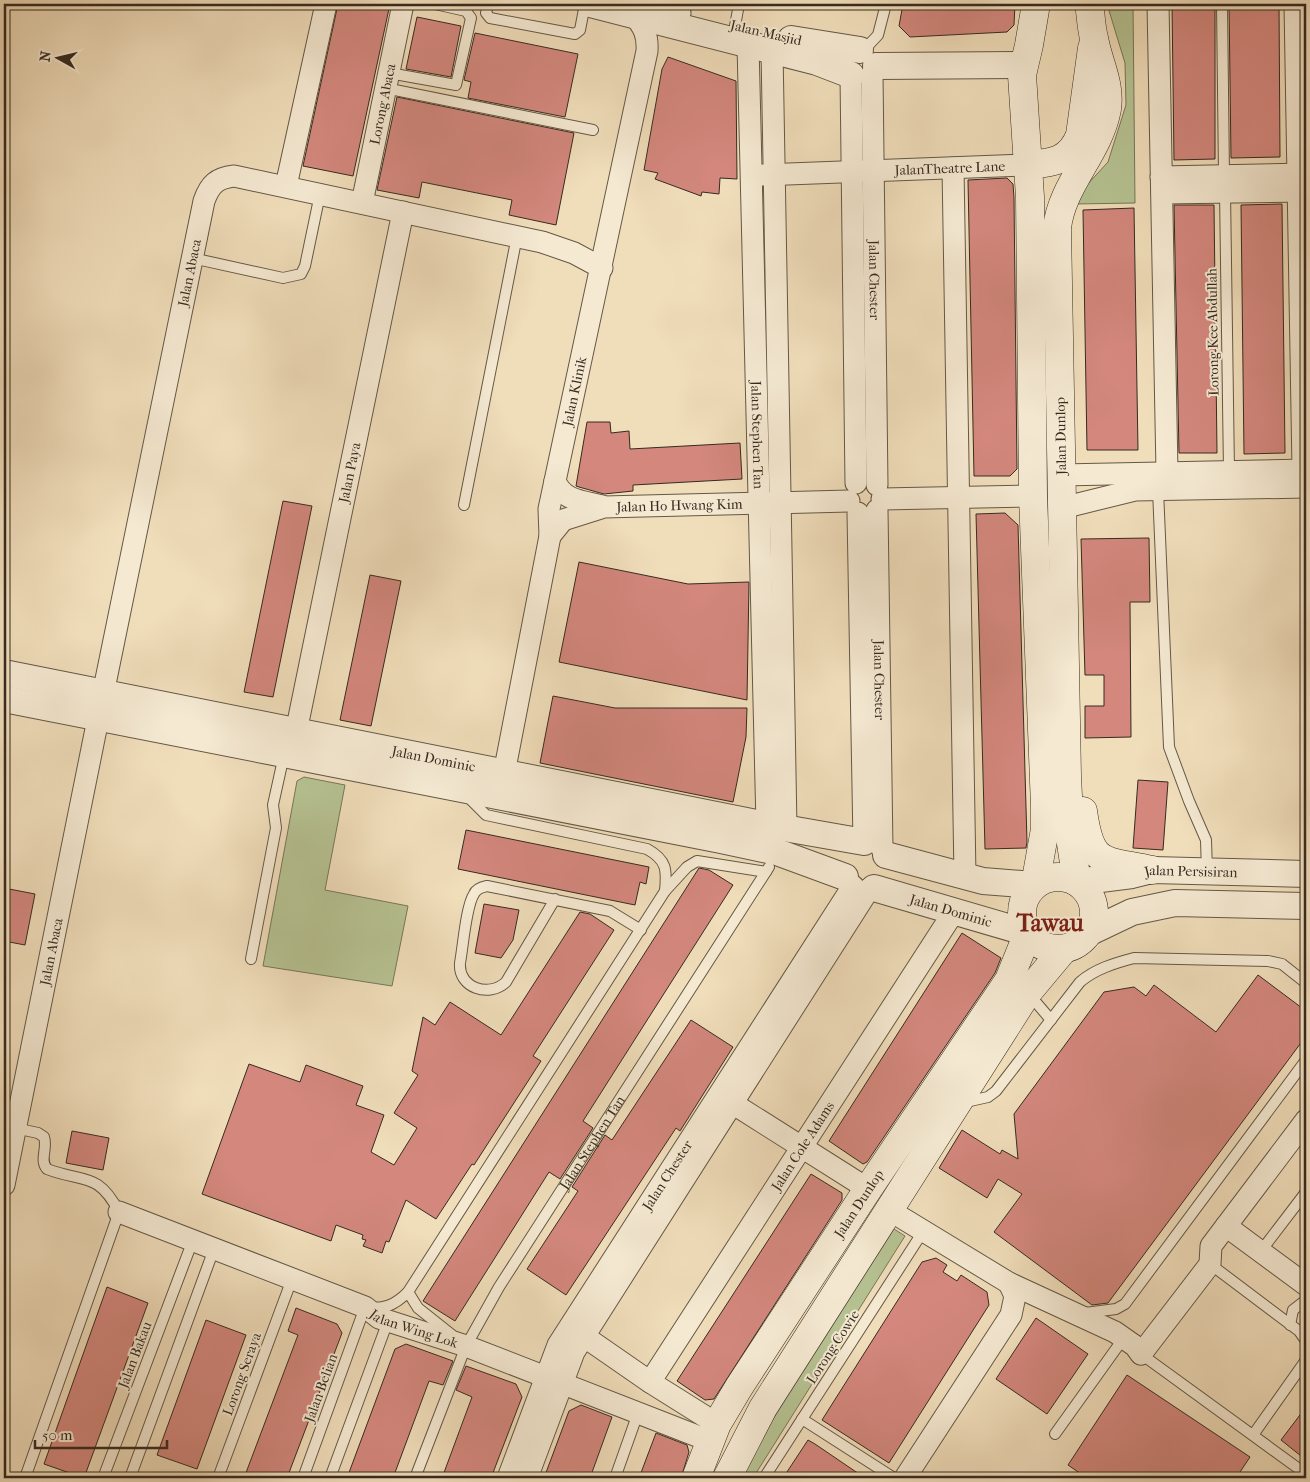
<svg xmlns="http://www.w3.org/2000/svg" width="1310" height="1482" font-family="'IM FELL French Canon',serif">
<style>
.green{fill:#b6c292;stroke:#767659}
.building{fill:#d3877d;stroke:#362b20}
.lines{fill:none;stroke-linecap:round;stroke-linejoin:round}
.service-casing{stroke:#645846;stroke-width:12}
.minor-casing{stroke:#645846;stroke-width:23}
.tertiary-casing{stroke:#645846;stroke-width:28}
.secondary-casing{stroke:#362b20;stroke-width:29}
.service{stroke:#f5e9d2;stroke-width:10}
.minor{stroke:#f5e9d2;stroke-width:21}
.tertiary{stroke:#f5e9d2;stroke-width:26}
.secondary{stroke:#f5e9d2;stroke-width:28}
.labels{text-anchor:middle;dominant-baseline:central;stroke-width:4;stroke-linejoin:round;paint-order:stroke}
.street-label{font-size:14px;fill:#362b20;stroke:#f5e9d2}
.town-label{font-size:24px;font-weight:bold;fill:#7a1f14;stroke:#f5e9d2}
</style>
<rect width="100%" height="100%" fill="#f0ddba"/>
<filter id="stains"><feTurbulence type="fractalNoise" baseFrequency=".004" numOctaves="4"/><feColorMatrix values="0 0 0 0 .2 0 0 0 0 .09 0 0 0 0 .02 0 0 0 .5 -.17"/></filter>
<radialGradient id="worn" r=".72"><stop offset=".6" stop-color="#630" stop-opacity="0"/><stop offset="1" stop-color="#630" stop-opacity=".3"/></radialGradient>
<path class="green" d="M1107,4H1133L1135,203L1074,204L1085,187L1108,162L1126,105L1125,63Z
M304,777L345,785L325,890L408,906L392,986L263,966L297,781Z
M894,1229L905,1236L753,1478H743L756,1446Z"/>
<path class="building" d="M338,4H390L353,176L303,166Z
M903,4H1015L1014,25L1007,32L910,37L899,26Z
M1172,4H1215V159L1174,160Z
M1229,4H1279L1280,157L1231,158Z
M417,17L461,26L451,77L406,69Z
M475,33L578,54L565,117L468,98L471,82L464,80Z
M668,57L736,81L737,179L720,178L719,194L702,192L701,196L655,179L658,173L644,170L662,69Z
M397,97L574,133L556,225L509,215L512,200L422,182L419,198L377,190Z
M1007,178L1013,184L1014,198L1017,469L1010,476H974L968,180Z
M1282,204L1285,453L1244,454L1241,205Z
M1174,205H1214L1217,453H1179Z
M1134,208L1138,450H1087L1083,210Z
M587,422H610L611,433L629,431L630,449L740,443L742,479L633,485V491L604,494L579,487L576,486Z
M283,501L312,506L273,697L244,692Z
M1005,513L1018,525L1027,842L1026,848L985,849L976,514Z
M1149,538L1150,602H1130L1131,737L1085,738V706H1104V675H1085L1081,539Z
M579,562L688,584L749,582L747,700L559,662Z
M370,575L401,581L371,726L340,720Z
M553,696L615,708H747L746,737L733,802L540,763Z
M1138,780L1168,782L1163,850L1133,848Z
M466,830L649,867L646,884L640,882L635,905L458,869Z
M699,868L709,870L733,885L583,1121L593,1128L560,1179L549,1172L455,1321L423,1301Z
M4,888L35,894L25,945L4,941Z
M484,904L519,910L513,940L501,958L475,953Z
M580,912L590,914L614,930L533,1056L541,1061L474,1165L472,1164L436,1219L406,1200L389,1242L386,1241L382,1253L363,1246L366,1240L362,1239L363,1235L336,1225L331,1241L202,1194L249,1064L300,1082L306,1065L363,1086L356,1105L384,1115L371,1152L394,1165L417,1128L394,1113L418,1075L412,1071L423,1017L435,1025L450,1002L501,1035Z
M962,933L1001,958L995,973L867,1162L863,1164L829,1141Z
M1258,975L1306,1011V1036L1108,1303L1092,1305L994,1232L1022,1194L998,1179L987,1198L939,1168L962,1130L1000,1154L1002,1150L1018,1159L1014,1114L1104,992L1134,987L1146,996L1154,985L1216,1032Z
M691,1020L733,1047L680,1131L676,1128L566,1295L527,1269L578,1191L572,1187L605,1135L612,1140Z
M72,1131L109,1138L103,1170L66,1163Z
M811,1174L842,1193V1200L714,1399L705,1400L677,1381Z
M936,1258L947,1265L943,1272L957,1281L961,1275L987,1292L989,1305L889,1463L822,1420L922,1262Z
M107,1287L148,1303L84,1478L44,1464Z
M296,1308L337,1324L342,1333L287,1478H244L298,1335L288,1331Z
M1036,1318L1088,1354L1047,1414L996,1379Z
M206,1320L246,1335L197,1469L157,1455Z
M406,1344L453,1361L443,1385L429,1381L393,1478H347L395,1349Z
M466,1366L516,1384L522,1397L491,1478H442L472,1397L456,1390Z
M1127,1375L1250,1457L1236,1478H1087L1068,1465Z
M581,1405L612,1417L590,1478H544L569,1411Z
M1306,1407V1460L1281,1440Z
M656,1433L687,1445L689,1452L681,1478H639Z
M808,1440L815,1444L865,1478H783Z"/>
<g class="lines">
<defs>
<g id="service">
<path d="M488,4L486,13L490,18L575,34L580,30L585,4"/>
<path d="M1222,4L1224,176"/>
<path d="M735,26L739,4"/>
<path d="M864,50L878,35L886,4"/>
<path d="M389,73L456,85L471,18L466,11L435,4"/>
<path d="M385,88L593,130"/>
<path d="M1225,192L1229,471"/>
<path d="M192,258L283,278L301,274L305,266L320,194"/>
<path d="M1158,490L1169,747L1189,801L1206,840L1207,871"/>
<path d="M464,505L517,236"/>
<path d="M466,795L486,815L647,849C667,860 667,870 665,891"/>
<path d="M555,899L506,982C489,998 458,988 460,963C463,947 466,906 474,894C476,889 482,887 487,886L610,911L641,930"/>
<path d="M251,959L276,828L273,805L284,755"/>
<path d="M1028,993L1051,1020"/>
<path d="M961,1103L988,1097L996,1091L1080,982C1095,969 1115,963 1134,958L1268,961L1282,964L1306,983"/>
<path d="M15,1128L38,1133L44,1137C48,1148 39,1160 47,1169C83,1183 98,1171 119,1212L25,1478"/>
<path d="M1261,1251L1306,1192"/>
<path d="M1210,1264L1299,1331L1306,1341"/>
<path d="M408,1292L418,1308L452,1335"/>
<path d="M1085,1313L1116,1309L1125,1304L1306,1060"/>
<path d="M1290,1325L1293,1310L1306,1300"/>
<path d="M1141,1354L1306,1474"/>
<path d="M802,1419L894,1478"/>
<path d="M1055,1434L1118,1346"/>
<path d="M1253,1435L1306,1360"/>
<path d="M103,1478L193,1240"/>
<path d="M130,1478L214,1249"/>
<path d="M218,1478L292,1279"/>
<path d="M303,1478L365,1307C384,1310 395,1305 408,1292L665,891L687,867L697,861L766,872"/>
<path d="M330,1478L388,1321"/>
<path id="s1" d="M415,1478L466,1346L499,1287L769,867"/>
<path d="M615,1478L638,1413"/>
<path d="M764,1478L924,1230"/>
</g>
<g id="minor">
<path d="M674,4L680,13"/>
<path d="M1158,4L1167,472"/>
<path d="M1295,4L1303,470"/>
<path id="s2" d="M748,45L767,825"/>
<path d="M772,51L786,828"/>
<path id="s3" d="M872,74L877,485"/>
<path d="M851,75L856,483"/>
<path d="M953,168L965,876"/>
<path id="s4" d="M761,175L1027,165"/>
<path d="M1161,177L1306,174"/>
<path d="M286,186L326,4"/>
<path d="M1162,193L1306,191"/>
<path id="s5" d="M362,203L403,4"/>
<path d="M1061,475L1306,470"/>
<path d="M555,481C563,501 583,501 602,506"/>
<path d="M882,499L1033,496"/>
<path d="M1062,508L1135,490L1306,487"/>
<path id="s6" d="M877,510L882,849"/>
<path d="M858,513L864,842"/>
<path id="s7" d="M550,536L563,520L604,507L849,501"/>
<path id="s8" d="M103,694L204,201C210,184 217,178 234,176L542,242L574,253L602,268"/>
<path id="s9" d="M296,732L403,212"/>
<path id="s10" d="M501,789L550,536L549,509L647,51C648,35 644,27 633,14"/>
<path d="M732,1103L868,1189"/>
<path id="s11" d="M4,1185L98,719"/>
<path d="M889,1210L1009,1283L1115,1332L1135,1346L1141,1354"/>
<path id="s12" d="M119,1212L365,1307L379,1318L466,1346L710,1441"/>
<path d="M1226,1226L1306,1285"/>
<path d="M572,1328L650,1382L717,1424"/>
<path d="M1141,1354L1210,1264L1211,1246L1306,1120"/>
<path id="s13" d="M650,1382L955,910"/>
<path id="s14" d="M508,1478L558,1345L853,886"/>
<path d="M527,1478L574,1352L869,889"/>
<path d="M905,1478L1011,1315L1015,1296L1009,1283"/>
</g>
<g id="tertiary">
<path d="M590,4L817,62L851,75"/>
<path d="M791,39L860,50"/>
<path d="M876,66L1023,65"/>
<path id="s15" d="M4,673L767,825L864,842"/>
<path d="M4,699L721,840L777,852L845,877"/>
<path d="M886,855L983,881L1035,885"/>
<path id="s16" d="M1077,882L1132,875L1152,870L1306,874"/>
<path id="s17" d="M874,888L1028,933"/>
<path d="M1088,933L1132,912L1175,903L1306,906"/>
</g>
<g id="secondary">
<path d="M1027,165C1053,163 1070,161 1080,135L1092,48"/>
<path d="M1083,811C1091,868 1103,859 1152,870"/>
<circle cx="1058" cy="913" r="36"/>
<path d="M1077,882L1070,837L1067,776L1057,228C1062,184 1099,153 1107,109C1111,84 1098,62 1094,38C1091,27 1091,15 1089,4"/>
<path d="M1035,885L1045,829V807L1033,496L1030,197L1022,75L1029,45L1036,4"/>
<path id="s18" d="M696,1478L717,1424L739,1387L868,1189L1009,980L1028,933"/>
<path d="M727,1478L763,1408L1028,992L1064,949"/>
</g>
</defs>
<use href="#service" class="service-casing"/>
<use href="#minor" class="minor-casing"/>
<use href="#tertiary" class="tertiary-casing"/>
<use href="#secondary" class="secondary-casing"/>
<use href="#service" class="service"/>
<use href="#minor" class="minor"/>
<use href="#tertiary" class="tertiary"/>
<use href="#secondary" class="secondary"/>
</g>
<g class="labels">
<g class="street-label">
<text transform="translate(766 33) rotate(13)">Jalan Masjid</text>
<text stroke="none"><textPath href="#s5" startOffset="101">Lorong Abaca</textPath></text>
<text stroke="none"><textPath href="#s4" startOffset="189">JalanTheatre Lane</textPath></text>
<text stroke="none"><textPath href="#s8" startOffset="430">Jalan Abaca</textPath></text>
<text stroke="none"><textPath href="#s3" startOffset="206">Jalan Chester</textPath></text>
<text transform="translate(1213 332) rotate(-91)">Lorong Kee Abdullah</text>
<text stroke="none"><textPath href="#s10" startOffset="405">Jalan Klinik</textPath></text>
<text stroke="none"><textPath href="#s2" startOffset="390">Jalan Stephen Tan</textPath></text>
<text transform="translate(1061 436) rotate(-91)">Jalan Dunlop</text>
<text stroke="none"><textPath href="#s9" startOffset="265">Jalan Paya</textPath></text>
<text stroke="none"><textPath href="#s7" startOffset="139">Jalan Ho Hwang Kim</textPath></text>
<text stroke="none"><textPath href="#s6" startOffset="170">Jalan Chester</textPath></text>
<text stroke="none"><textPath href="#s15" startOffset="438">Jalan Dominic</textPath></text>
<text stroke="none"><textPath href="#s16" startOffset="115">Jalan Persisiran</textPath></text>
<text stroke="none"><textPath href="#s17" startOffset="80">Jalan Dominic</textPath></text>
<text stroke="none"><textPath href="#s11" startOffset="238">Jalan Abaca</textPath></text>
<text stroke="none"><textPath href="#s1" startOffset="381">Jalan Stephen Tan</textPath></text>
<text stroke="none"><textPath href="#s13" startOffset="281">Jalan Cole Adams</textPath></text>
<text stroke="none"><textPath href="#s14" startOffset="344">Jalan Chester</textPath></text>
<text stroke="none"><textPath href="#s18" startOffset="320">Jalan Dunlop</textPath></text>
<text stroke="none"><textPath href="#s12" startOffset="318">Jalan Wing Lok</textPath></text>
<text transform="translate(833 1347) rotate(-57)">Lorong Cowie</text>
<text transform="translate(135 1355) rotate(-69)">Jalan Bakau</text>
<text transform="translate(242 1374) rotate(-70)">Lorong Seraya</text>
<text transform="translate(321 1388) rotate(-70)">Jalan Belian</text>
</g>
<g class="town-label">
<text x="1050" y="923">Tawau</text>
</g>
</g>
<rect width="1310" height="1482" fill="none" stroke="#f0ddba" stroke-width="20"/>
<rect x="5" y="5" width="1300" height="1472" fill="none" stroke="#362b20" stroke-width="2.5"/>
<rect x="10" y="10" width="1290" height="1462" fill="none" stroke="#362b20"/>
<g transform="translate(58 58) rotate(278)" stroke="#f5e9d2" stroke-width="4" paint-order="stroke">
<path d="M0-4L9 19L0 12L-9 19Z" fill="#362b20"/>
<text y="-8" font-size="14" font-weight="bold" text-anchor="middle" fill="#362b20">N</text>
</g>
<path d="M35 1440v8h132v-8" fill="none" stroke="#362b20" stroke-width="2.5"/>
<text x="42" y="1440" font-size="15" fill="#362b20" stroke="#f5e9d2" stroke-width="4" paint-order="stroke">50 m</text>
<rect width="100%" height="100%" filter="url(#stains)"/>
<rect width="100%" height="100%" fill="url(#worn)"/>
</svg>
